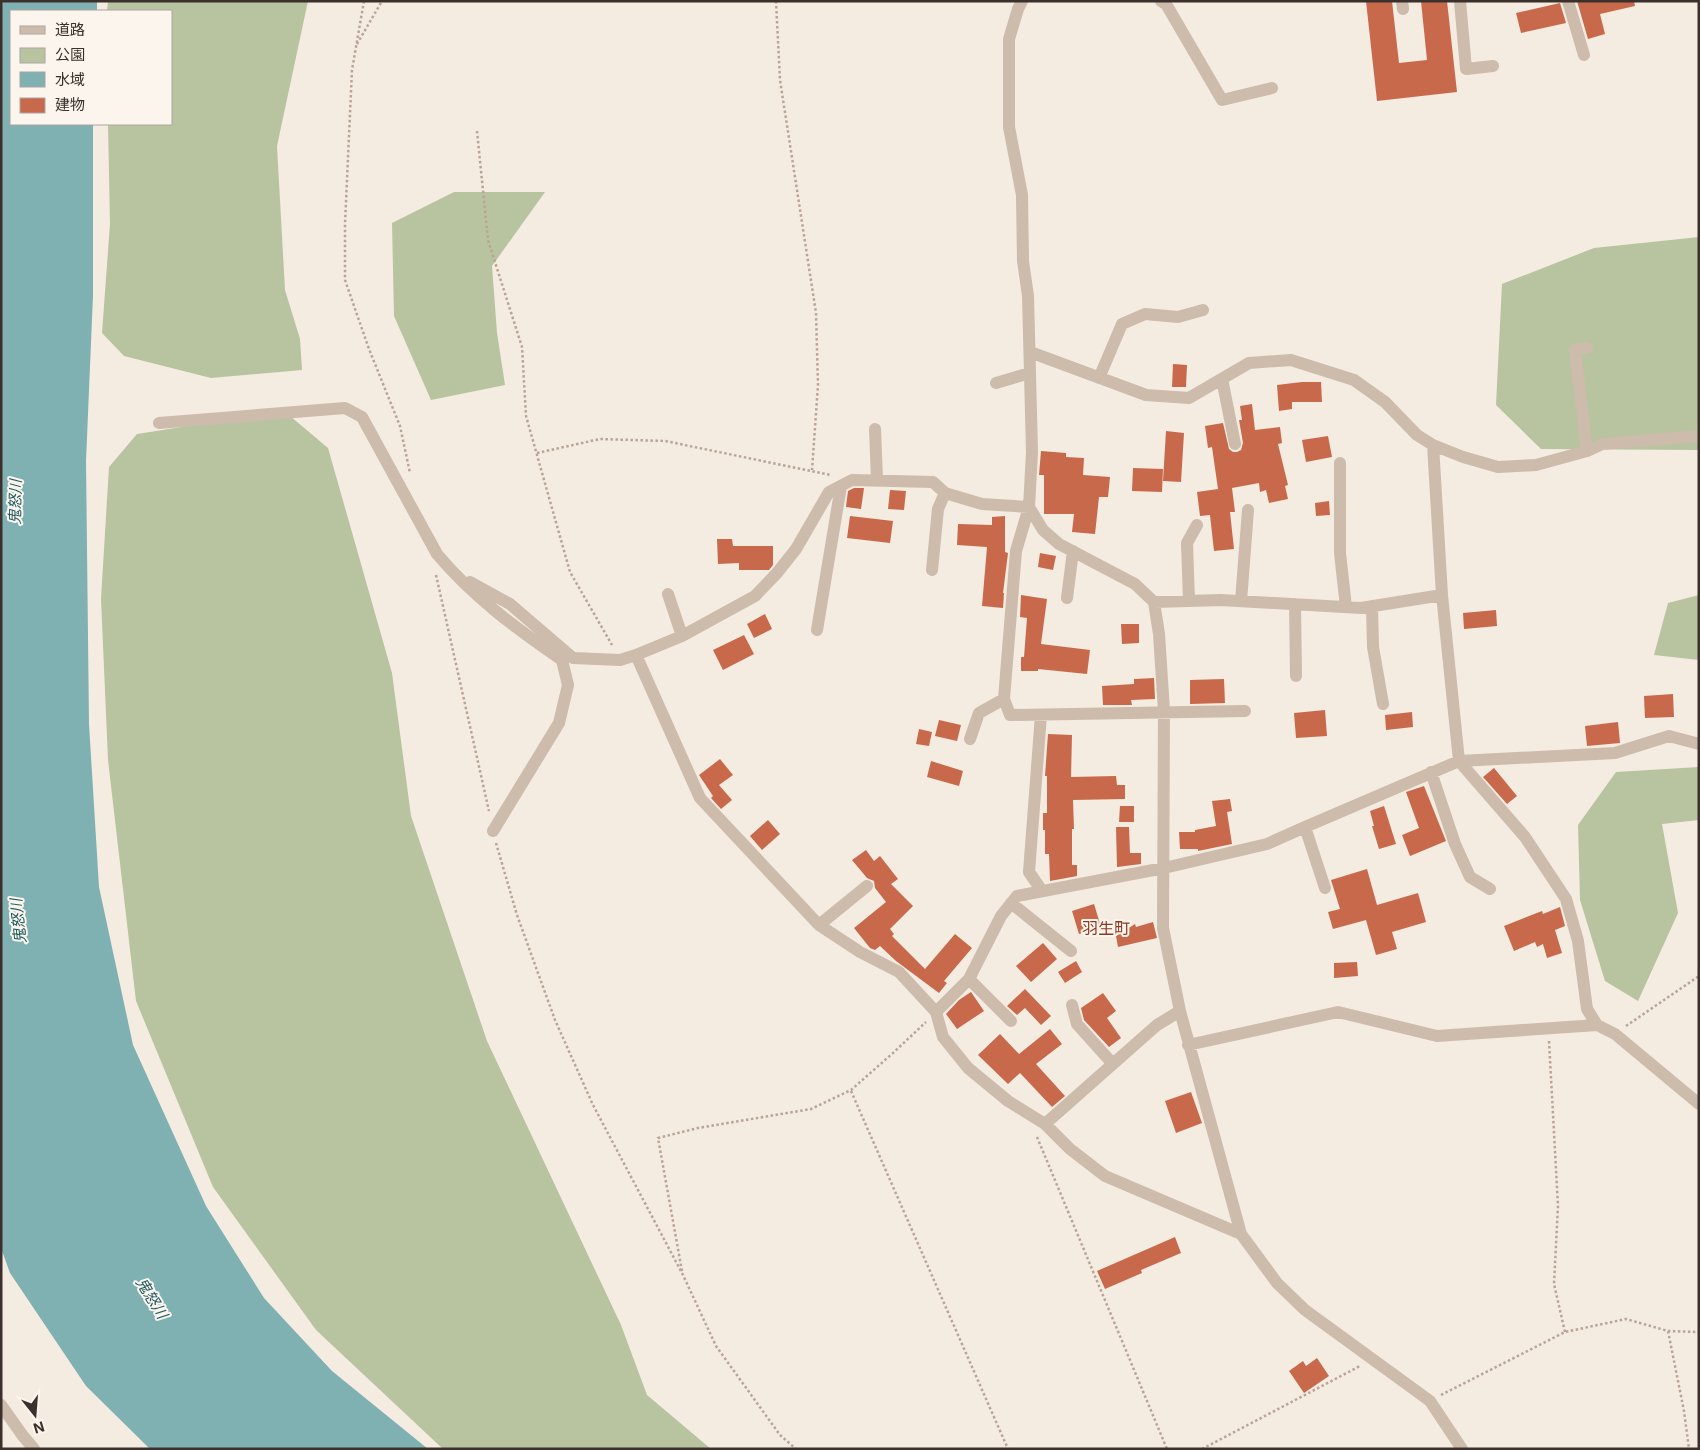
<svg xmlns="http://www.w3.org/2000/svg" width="1700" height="1450" font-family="Inter,'Noto Sans JP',sans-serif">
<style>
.green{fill:#b8c4a0}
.water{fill:#7fb0b2}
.building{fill:#c8694b}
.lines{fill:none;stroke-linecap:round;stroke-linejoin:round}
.path{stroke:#b9a596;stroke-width:2.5;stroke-dasharray:2.5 2.5;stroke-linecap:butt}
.minor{stroke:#cdbbac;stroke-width:12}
.labels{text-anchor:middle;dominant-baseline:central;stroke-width:4;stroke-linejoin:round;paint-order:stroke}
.water-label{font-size:15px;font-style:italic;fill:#1f5a5e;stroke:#fbf5ee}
.quarter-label{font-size:16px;fill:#8c3b22;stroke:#fbf5ee}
</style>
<rect width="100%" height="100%" fill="#f4ebe1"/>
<path class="green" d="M108,1H308L277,146L285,290L300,339L302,370L211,378L124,356L102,333L110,224L108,124H171V11H107Z
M454,192H545L492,266L497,333L505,385L431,400L394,316L392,223Z
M1699,237V450L1541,449L1496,405L1502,284L1594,248Z
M284,411L328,448L392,673L411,816L487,1041L621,1325L647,1395L711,1449H443L316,1330L213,1187L136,1001L108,760L101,599L109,467L137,434Z
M1699,595V660L1654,655L1668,603Z
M1699,767V820L1662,824L1678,913L1638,1001L1605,981L1580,900L1578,825L1616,772Z"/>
<path class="water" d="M1,1H97V11H11V124H93V295L86,461L89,724L99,887L133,1045L206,1206L264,1298L332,1371L428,1449H150L86,1386L10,1273L1,1248Z"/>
<path class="building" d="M1366,1H1392L1399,63L1427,60L1421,1H1447L1457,92L1377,101Z
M1577,1H1634L1635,6L1600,14L1605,34L1588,39Z
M1560,3L1566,23L1521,33L1516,13Z
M1173,364L1187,365L1186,387H1172Z
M1302,382H1321L1322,402H1292V409L1279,411L1277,385Z
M1252,404L1255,430L1280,427L1282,443L1278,444L1288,485L1285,486L1288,499L1269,503L1266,490L1260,492L1259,483L1232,488L1235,512H1230L1234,549L1214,551L1210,515L1200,516L1197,492L1218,489L1212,447L1208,448L1205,426L1223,423L1229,449L1233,452H1237L1241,450L1243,443L1239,420H1242L1240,406Z
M1166,431L1184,433L1181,482L1163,481Z
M1328,436L1332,457L1306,462L1302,440Z
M1041,451L1066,453V457L1084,458L1083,475L1110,477L1108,497H1099L1095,534L1072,532L1074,514H1044V475H1039Z
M1133,468L1163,469L1162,492L1132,491Z
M854,488H864L861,509L846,507L848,491Z
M890,490L906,491L904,510L888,509Z
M1329,501L1330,515L1316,516L1315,503Z
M850,516L893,521L890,543L847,538Z
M1005,516V552L1008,553L1003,593H1004L1003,608L982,606L987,547L957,545L958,524L992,525V517Z
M717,539H732L733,546H773V565L769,570H739V563L718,564Z
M1040,553L1056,556L1053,570L1038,567Z
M1021,595L1047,599L1041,644L1090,650L1087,674L1038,669V671H1021V657H1024L1027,618L1020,617Z
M1496,610L1497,626L1464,629L1463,613Z
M765,614L772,629L754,638L747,624Z
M1121,624H1139V643L1122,644Z
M744,635L754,654L723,670L713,650Z
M1154,678L1155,699L1131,700L1132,705H1103L1102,686L1134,684V679Z
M1224,679L1225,703L1190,704V680Z
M1673,694L1674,717L1645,718L1644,696Z
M1325,710L1327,736L1296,738L1294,713Z
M1412,712L1413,727L1386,730L1385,715Z
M939,720L961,725L957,741L935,736Z
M1618,722L1620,743L1587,746L1585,726Z
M919,729L932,732L929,746L916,744Z
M1048,734L1072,735L1071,777L1116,776L1117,785H1125V799L1073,800L1074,829H1072V865H1077V876L1050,881L1049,854H1045V830H1043V813H1047V776H1045Z
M720,759L733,775L719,785L732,800L721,809L711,798L713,796L699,775Z
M931,761L963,771L959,786L927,777Z
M1494,768L1517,796L1507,804L1483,777Z
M1424,786L1446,841L1410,856L1402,835L1419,828L1406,792Z
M1230,799L1232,811L1227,812L1232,844L1198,851V849H1180L1179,832H1195V830L1216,826L1212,801Z
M1120,806H1134V822H1119Z
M1384,806L1396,844L1379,849L1372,826H1374L1370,811Z
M768,820L780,834L762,850L750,836Z
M1116,827H1129L1130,853H1141V864L1117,867Z
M866,850L874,861L880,856L898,879L891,884L913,906L890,929L894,934L892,936L925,969L955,934L972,948L944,981L947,983L939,993L896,961L880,946L875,950L870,948L854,928L886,902L875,888L874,881L867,878L852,860Z
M1367,869L1377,905L1418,893L1426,922L1392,932L1397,949L1376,955L1366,920L1333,929L1328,912L1340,909L1331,880Z
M1094,904L1101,927L1079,934L1072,911Z
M1560,907L1565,926L1555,930L1562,953L1547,958L1543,944L1537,947L1535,942L1514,951L1504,926L1542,911L1543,914Z
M1153,922L1157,938L1118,947L1116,936L1135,924L1136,927Z
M1043,943L1057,959L1031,982L1016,966Z
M1076,961L1082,972L1065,983L1058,972Z
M1357,962L1358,976L1334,978V963Z
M1025,989L1051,1016L1041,1025L1025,1008L1017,1015L1007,1006Z
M971,992L984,1011L957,1029L946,1014L959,1000Z
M1103,993L1116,1011L1107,1018L1121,1038L1109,1047L1084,1020L1081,1008Z
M1050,1029L1062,1044L1036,1064L1065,1096L1052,1107L1020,1073L1008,1084L978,1055L1000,1034L1019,1054Z
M1191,1092L1202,1123L1176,1133L1165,1101Z
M1175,1237L1181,1253L1141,1270L1142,1273L1105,1289L1097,1271Z
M1317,1358L1329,1376L1304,1393L1289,1371L1303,1361L1306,1366Z"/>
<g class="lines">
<path class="path" d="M364,1L352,70L345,224V280L369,349L400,426L410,473
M776,1L780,80L816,313L818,385L812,470
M357,44L382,1
M477,131L488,240L522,347L526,416L570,572L612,645
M537,453L600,439L665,441L831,475
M436,575L489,811
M496,843L517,915L555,1020L593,1105L683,1275L716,1346L780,1435L796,1449
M1626,1026L1699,976
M1549,1041L1558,1206L1554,1284L1565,1332
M851,1091L1008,1449
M1037,1137L1167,1449
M682,1271L658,1138L698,1128L811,1109L851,1090L893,1053L926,1022
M1668,1331L1684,1411L1689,1449
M1441,1395L1565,1332L1626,1319L1668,1331L1699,1332
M1202,1449L1360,1366"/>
<path class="minor" d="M1022,1L1018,9L1009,39V127L1022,195L1023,261L1028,296L1032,452L1029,507L1016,551L1004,699L1010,715L1245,711
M1161,1L1166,4L1222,100L1272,88
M1402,1L1403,9
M1460,1L1466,69L1493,66
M1568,1L1584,55
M1030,352L1146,395L1189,398L1249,363L1291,360L1354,380L1385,402L1417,435L1433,445L1463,457L1498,467L1536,465L1587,451L1602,444L1699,436
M1099,378L1122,324L1145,314L1178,317L1203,310
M1222,379L1235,444
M996,383L1030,373
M159,423L345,408L362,417L437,554C473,597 517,629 562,660L568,685L559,723L493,831
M875,429L877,480
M1433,445L1442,595L1459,761L1525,837L1566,899L1578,941L1587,1009L1597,1025
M1587,451L1575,350L1587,348
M1340,463V553L1346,607
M1029,507L1043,530L1059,544L1135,584L1154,602L1159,634L1164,711L1163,928L1180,1011L1241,1234L1277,1283L1305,1310L1430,1401L1462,1449
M932,570L938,509L945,493
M470,582L510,604L573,658L620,660L636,655L682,636L755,596L777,573L796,549L829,492L852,480L933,482L945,493L982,504L1029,507
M668,594L682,636
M1067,598L1073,551
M1189,601L1187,543L1197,525
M1241,601L1248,510
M1154,602L1221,600L1361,608L1442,595
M1295,604L1296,676
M1372,606L1373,647L1383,704
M817,630L841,486
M636,655L700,798L819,925L860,952L899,972L936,1012L943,1037L968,1068L1008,1101L1045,1124L1070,1149L1105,1176L1241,1234
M1041,715L1029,872L1042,891
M970,739L979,713L1004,699
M1431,772L1455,844L1470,877L1490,889
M1305,827L1325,888
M1011,903L1071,951
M819,925L867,886
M969,979L1011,1021
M1072,1005L1077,1024L1112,1063
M936,1012L969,979L1001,916L1017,896L1164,868L1267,844L1305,827L1459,761L1615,753L1669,736L1699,744
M1188,1045L1338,1012L1437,1036L1597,1025L1615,1034L1699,1104
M1045,1124L1157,1025L1180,1011
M1,1405L23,1436L34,1449"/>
</g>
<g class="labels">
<g class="water-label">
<text transform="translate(15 502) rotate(-89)">鬼怒川</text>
<text transform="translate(18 921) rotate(-96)">鬼怒川</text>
<text transform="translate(152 1298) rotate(58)">鬼怒川</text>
</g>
<g class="quarter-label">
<text x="1106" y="928">羽生町</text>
</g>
</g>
<rect width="1700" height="1450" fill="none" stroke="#3b302b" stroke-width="5"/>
<rect x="10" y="10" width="162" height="115" fill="#fbf5ee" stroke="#aea6a0"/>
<rect x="20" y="26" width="25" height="8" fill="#cdbbac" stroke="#aea6a0"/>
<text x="55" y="35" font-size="15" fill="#3b302b">道路</text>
<rect x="20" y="48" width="25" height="15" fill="#b8c4a0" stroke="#aea6a0"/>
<text x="55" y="60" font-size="15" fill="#3b302b">公園</text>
<rect x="20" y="72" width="25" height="15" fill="#7fb0b2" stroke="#aea6a0"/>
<text x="55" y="85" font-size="15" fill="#3b302b">水域</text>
<rect x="20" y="98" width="25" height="15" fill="#c8694b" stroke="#aea6a0"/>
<text x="55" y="110" font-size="15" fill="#3b302b">建物</text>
<g transform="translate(35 1415) rotate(163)" stroke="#fbf5ee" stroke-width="4" paint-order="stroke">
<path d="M0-4L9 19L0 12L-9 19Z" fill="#3b302b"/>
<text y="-8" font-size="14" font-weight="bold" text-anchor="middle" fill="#3b302b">N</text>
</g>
</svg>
